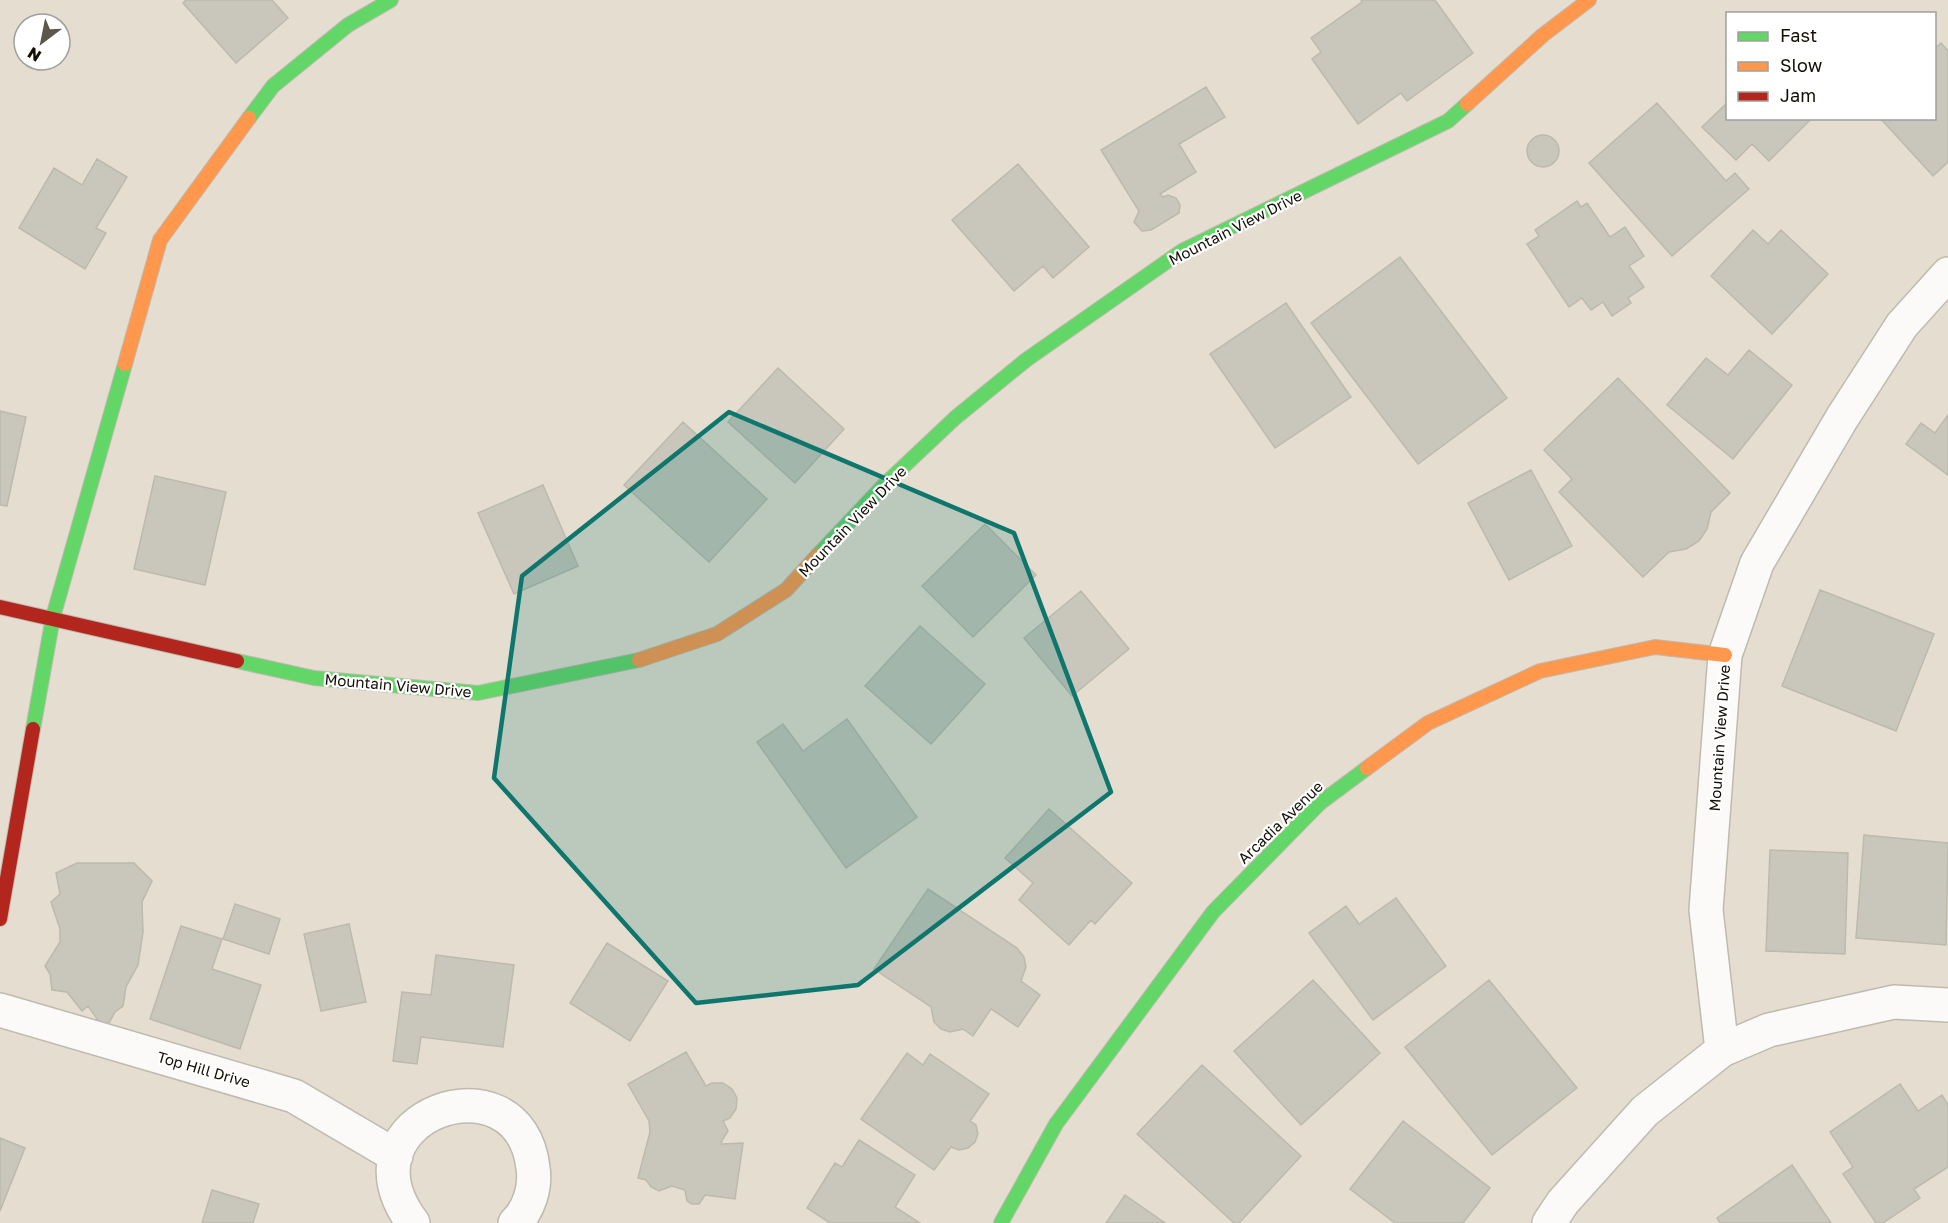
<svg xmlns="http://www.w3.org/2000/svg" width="1948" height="1223" font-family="'Golos Text',sans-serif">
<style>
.building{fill:#c9c6bb;stroke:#bcb9ad;stroke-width:1.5}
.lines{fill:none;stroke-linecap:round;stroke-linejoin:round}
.street-casing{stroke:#bfbaaf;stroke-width:36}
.fast-casing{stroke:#bfbaaf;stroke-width:16}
.slow-casing{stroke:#bfbaaf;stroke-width:16}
.jam-casing{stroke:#bfbaaf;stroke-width:16}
.street{stroke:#fbfaf8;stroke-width:33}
.fast{stroke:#63d668;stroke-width:14}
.slow{stroke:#ff974d;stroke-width:14}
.jam{stroke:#b3261e;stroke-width:14}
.marked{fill:#0f766e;fill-opacity:0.2;stroke:#0f766e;stroke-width:4.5;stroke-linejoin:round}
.labels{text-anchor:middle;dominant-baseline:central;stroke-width:4.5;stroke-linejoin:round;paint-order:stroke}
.street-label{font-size:15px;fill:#120e05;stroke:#fff}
</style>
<rect width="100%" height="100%" fill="#e5ded0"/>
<path class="building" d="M186,0H272L288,18L236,63L183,3Z
M1361,0H1435L1473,53L1407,101L1401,93L1358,124L1312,59L1321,52L1311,38L1362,2Z
M1941,43L1948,51V162L1933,176L1880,118H1934V49Z
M1206,87L1225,117L1179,144L1196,172L1160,194L1163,197L1168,195L1176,198L1180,205L1179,213L1151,230L1142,231L1134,222L1139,211L1101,150Z
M1728,102V118H1812L1769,161L1752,144L1736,160L1702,127Z
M1657,103L1726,181L1735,173L1749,189L1672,256L1589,163Z
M1527 151a16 16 0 1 1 32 0a16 16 0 1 1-32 0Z
M97,159L127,177L96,228L106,233L85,269L19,228L54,168L82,185Z
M1018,164L1089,247L1053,278L1043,266L1014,291L952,220Z
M1577,201L1581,207L1587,203L1610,237L1625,227L1644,256L1629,266L1644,287L1628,298L1631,303L1612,316L1603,302L1591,310L1582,298L1569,307L1527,244L1539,236L1535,230Z
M1753,230L1768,244L1781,230L1828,274L1772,334L1711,276Z
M1400,257L1507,398L1418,464L1311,323Z
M1286,303L1351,397L1275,448L1210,354Z
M1749,350L1792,385L1733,459L1667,405L1706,358L1728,375Z
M778,368L844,429L795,483L728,422Z
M1618,378L1730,493L1711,512L1707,529L1699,541L1686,549L1669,552L1643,577L1559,492L1572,479L1544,450Z
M0,411L26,417L7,506L0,505Z
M1948,415V475L1906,444L1921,423L1935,433Z
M683,422L767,499L709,562L624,485Z
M1531,470L1572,546L1509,580L1468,503Z
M155,476L226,492L205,585L134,569Z
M543,485L578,566L514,594L478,513Z
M985,524L1036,575L973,637L922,586Z
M1820,590L1934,634L1896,731L1782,686Z
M1081,591L1129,649L1072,696L1024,638Z
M920,626L985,684L931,744L865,686Z
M847,719L917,817L846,868L757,742L783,724L803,751Z
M1049,809L1132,883L1095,924L1091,920L1069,945L1019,900L1033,883L1005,858Z
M1864,835L1948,843L1946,945L1856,938Z
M1770,850L1848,853L1845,954L1766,951Z
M77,863H134L152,881L142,902L143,932L138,965L126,987L123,1006L115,1012L109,1023L102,1026L88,1006L82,1011L67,992L52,990L50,974L45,966L60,942V929L51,902L60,894L56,873Z
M928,889L1017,948L1024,957L1026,967L1021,981L1040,995L1018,1027L991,1009L973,1036L963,1029L950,1032L941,1029L934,1022L931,1007L874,969Z
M1396,898L1446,966L1373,1020L1309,933L1346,906L1359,924Z
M235,904L280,919L269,954L223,939Z
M349,924L366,1002L321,1011L304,934Z
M181,926L222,939L212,969L261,985L240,1049L150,1019Z
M607,943L668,981L630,1041L570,1003Z
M436,955L514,965L503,1047L421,1037L417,1064L393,1061L402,992L431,995Z
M1313,980L1380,1053L1301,1125L1234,1051Z
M1489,980L1577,1088L1492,1155L1405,1047Z
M686,1052L706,1086L712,1083H723L732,1089L737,1098L736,1109L730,1118L723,1121L728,1131L721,1142L722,1144L743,1143L735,1199L705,1195L699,1204H692L687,1201L685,1190L672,1186L659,1191L651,1187L646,1180L638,1178L650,1132L649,1121L628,1084Z
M907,1053L923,1065L930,1054L989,1094L970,1121L976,1125L978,1134L975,1142L968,1148L959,1150L951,1147L934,1170L861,1119Z
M1202,1065L1301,1156L1239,1223H1234L1137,1134Z
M1900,1084L1918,1111L1942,1095L1948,1105V1167L1914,1189L1920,1198L1883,1223H1876L1843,1174L1853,1167L1830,1132Z
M1403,1121L1490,1188L1463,1223H1395L1350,1189Z
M0,1138L25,1148L0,1211Z
M859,1140L915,1175L895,1207L920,1223H830L807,1208L835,1163L842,1167Z
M1792,1165L1831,1223H1720L1717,1218Z
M212,1190L259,1204L253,1223H202Z
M1125,1195L1165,1223H1106Z"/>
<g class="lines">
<defs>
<path id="street" d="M0,1010L294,1096L396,1156
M1722,1050L1706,910L1725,655L1757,563L1842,418L1902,325L1948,274
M413,1223C333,1116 520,1051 533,1168C536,1187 529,1210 515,1223
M1549,1223L1563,1202L1645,1111L1722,1050L1769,1030L1894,1002L1948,1005"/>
<path id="fast" d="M249,118L273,86L348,25L391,0
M818,555L885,484L955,418L1026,360L1182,251L1448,121L1467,104
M237,661L314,678L478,693L639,660
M33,729L53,617L125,364
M1001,1223L1056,1124L1213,912L1320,803L1367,768"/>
<path id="slow" d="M1467,104L1543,35L1589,0
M125,364L160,240L249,118
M639,660L717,634L786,590L818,555
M1367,768L1428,723L1540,671L1655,647L1725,655"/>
<path id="jam" d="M0,607L237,661
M0,919L33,729"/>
</defs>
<use href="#street" class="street-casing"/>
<use href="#fast" class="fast-casing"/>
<use href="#slow" class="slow-casing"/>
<use href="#jam" class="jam-casing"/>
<use href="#street" class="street"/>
<use href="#fast" class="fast"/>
<use href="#slow" class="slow"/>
<use href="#jam" class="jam"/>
</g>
<path class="marked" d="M729,412L1014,533L1111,792L858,985L696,1003L494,778L522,576Z"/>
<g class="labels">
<g class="street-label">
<text transform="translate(1235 227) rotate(-27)">Mountain View Drive</text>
<text transform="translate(852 521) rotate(-46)">Mountain View Drive</text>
<text transform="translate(398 685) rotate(5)">Mountain View Drive</text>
<text transform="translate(1719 738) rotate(-86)">Mountain View Drive</text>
<text transform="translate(1280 822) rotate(-44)">Arcadia Avenue</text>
<text transform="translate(204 1069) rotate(16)">Top Hill Drive</text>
</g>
</g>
<rect x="1726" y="12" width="210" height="108" fill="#ffffff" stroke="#a09f9b" stroke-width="1.5"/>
<rect x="1738" y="32" width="30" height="9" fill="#63d668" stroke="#a09f9b" stroke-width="1.5"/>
<text x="1780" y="42" font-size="18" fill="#120e05">Fast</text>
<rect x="1738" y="62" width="30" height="9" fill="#ff974d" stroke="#a09f9b" stroke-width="1.5"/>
<text x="1780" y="72" font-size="18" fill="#120e05">Slow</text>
<rect x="1738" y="92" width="30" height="9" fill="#b3261e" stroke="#a09f9b" stroke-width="1.5"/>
<text x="1780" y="102" font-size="18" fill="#120e05">Jam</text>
<g transform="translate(42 42) rotate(212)"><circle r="28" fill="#ffffff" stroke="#a09f9b" stroke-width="1.5"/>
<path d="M0-4.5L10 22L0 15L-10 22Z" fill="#5c574c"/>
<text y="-9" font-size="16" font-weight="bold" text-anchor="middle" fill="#120e05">N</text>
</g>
</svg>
